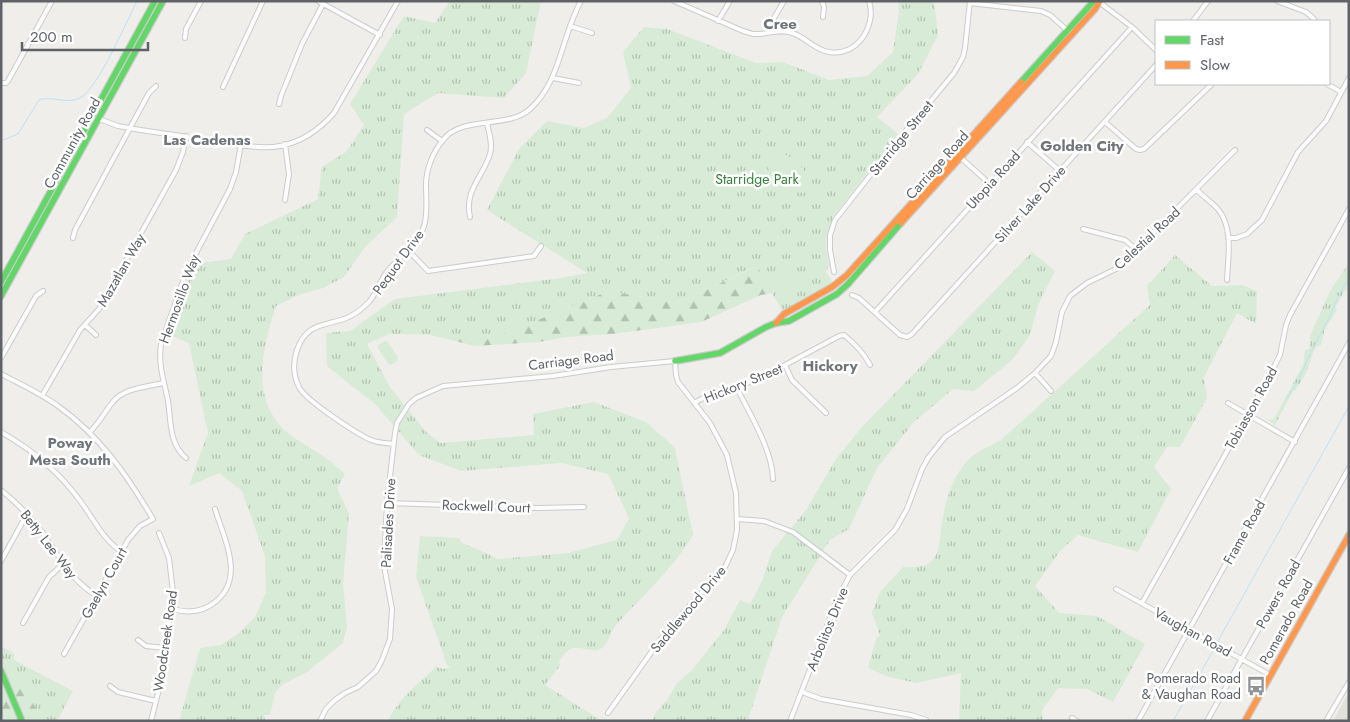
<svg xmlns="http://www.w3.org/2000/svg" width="1350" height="722" font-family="Jost,sans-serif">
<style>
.education{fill:#e2e0da}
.grass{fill:url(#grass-tufts)}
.forest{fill:url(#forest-firs)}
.pitch{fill:#d8ebd6}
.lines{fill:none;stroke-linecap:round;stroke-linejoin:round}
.stream{stroke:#bfe0f9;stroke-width:1}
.street-casing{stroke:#cbcccc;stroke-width:6}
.fast-casing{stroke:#cacacb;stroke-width:8}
.slow-casing{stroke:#cacacb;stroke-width:8}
.street{stroke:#fdfcfc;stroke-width:4}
.fast{stroke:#63d668;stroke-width:5.5}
.slow{stroke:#ff974d;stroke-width:5.5}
.labels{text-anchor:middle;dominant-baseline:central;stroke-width:5;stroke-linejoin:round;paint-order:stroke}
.street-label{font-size:14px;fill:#5f6368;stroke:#fff}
.park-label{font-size:14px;fill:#348238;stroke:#fff}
.poi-label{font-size:14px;fill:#5f6368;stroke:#fff;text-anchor:end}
.neighbourhood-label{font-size:15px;font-weight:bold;fill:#70757a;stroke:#fff}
</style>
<defs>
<pattern id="grass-tufts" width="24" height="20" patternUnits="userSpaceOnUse" patternTransform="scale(1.25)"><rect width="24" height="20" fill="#d8ebd6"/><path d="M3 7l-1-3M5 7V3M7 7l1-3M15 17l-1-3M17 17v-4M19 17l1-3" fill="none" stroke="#b2c2b1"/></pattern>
<pattern id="forest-firs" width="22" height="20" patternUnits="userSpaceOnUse" patternTransform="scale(1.25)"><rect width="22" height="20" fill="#d8ebd6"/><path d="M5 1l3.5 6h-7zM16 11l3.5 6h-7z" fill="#b2c2b1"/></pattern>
</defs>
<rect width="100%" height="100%" fill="#efeeea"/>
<path class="education" d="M1349,692V721H1333Z"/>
<path class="grass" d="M450,1H541L526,73L504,98L438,93L404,114L397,217L365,247L344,277L323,288L298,295L276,306C262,349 249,401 289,434C301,443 315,450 327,459C334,463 339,469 345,474L337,488L349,514L343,584L347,627L343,643L307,672L282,685L275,693L270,715H264L265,721H179L200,648L221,645L238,634L255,617L266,593L265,556L242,491L219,473L189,486L208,433L189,343L170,335L194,264L231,259L245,234L318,199L322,167L346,152L364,125L350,104L404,16L435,23Z
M898,1H934L938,35L918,74L877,117L898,134L833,217L827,235L826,247L829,265L826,272L833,283L783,312L756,266L678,303L609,291L501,335L389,334L367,344L390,387L426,432L441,443L534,435L533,414L594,402L646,422L675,448L693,535C673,569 642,596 616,625C610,632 609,642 602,648C592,655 579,643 569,650C565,652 562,657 559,661L560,666L545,685L602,721H388C398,699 419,683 436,667L444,669L450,667L447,665L416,577L420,536L459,538L462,543L477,549L498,559L568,553L617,540L629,518L608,474L561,463L461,471L419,455L375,404L327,366L326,333L350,331L395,299L561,278L587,273L487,210L519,149L547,121L584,128L607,118L631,88L623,52L644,27L667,29L756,63L783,62L829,80L867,76L893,52L899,11Z
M1032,252L1055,271L1038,305L1030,335L1012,360L974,391L953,389L914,422L877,468L849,529L830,540L782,617L748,720L652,721L655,714L667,700L677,683L692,670L724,630L740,600L750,604L762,581L772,551L806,510L836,459L861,428Z
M1175,255L1212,286L1242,285L1257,291L1256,324L1237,313L1204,377L1207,398L1180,447H1167L1154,467L1171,489L1138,552L1078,535L1060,551L1035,586L1059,613L1097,616L1145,644L1113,702L1087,689L1058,688L1042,710L1043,721H959L961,673L917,683L889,677L868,668L876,639L880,635L872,613L880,592L903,567C913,567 926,568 933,560C941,551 940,528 943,516C946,499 953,479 963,466C972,453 988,447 1001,440L1150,305L1147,286Z
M1349,263V284L1335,308L1337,310L1325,329L1321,345L1316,347C1312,355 1310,362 1307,370C1305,377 1299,384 1295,391H1293L1275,425L1263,416L1270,420L1274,419L1303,365L1305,350L1309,349L1311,340L1309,338L1330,291Z
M1,646L14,654V660L73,691L57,721H45L1,657Z"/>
<path class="forest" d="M757,266L773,293L761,295L701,322L613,334L566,337L539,342L475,346L427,334L501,335L609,291L678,303Z
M1,657L45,721H1Z"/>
<path class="pitch" d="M770,150C794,154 809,168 810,193L770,191L767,188Z
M789,272L794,281L781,288L776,280Z
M385,341L388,342L398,358L397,361L391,365L388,364L378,348V345Z"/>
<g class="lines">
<path class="stream" d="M1,141L18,134L39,100L42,99C55,97 68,104 80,98C97,90 127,21 137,1
M1286,399L1297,383L1310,354L1330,316L1339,295L1349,279
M1218,641L1349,406
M1173,721L1214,649"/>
<defs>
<path id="street" d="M318,1L380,35
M674,1L743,31C747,32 751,34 754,34C767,35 779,28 792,33C806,37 814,50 829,52C857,57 877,26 869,1
M822,1L824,7L823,17
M1277,1L1306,12L1314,19
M1099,2L1132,27L1156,50
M970,3L1041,11L1050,15L1068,31
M718,21L730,1
M1193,21L1208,1
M570,26L592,33
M771,32V23L784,1
M185,38L186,29L201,1
M553,78L579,83
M1,83H6L8,81L52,1
M1327,84L1341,92
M223,87L263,1
M279,104L281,96L302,44L323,4
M99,119L118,126C150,132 183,136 216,141C236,144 260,150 280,146C302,142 320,129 334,113L398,1
M1105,122L1136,149L1140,150L1144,149L1212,84
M427,130L442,141
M1027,142L1060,171
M961,158L990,184
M1197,190C1203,196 1211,202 1217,208C1234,227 1228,257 1227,280
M285,200L289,174L285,144
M470,217C464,190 483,177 490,154C493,144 489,133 487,123
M1083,229L1125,240L1137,250
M73,238L75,230L130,128L149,93L156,86
M1228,238H1236L1247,234L1262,220L1298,152L1326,121L1349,78
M408,250L428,271L534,256L541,246
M834,272L830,250V235L835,220L890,150L954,73L963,57L965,48L970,1
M852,295L859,298L900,335L907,337L912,334L1156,65
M875,312L1132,27
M85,325L96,335
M1,358L36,296L43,291
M785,365L792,380L826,413
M1035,373L1051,391
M1,374C20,384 40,393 58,406C100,436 127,475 153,519L140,526L128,540L64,654
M737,388C750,415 772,449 773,479
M42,396L80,330L99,309L176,170L183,152L186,136
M694,403L709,395L737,388L785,365L839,336L844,335C854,343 864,353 870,365
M1228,403L1295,442
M1,432C31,449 57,470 78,498C93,517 101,538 122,552
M90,432C99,423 104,413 112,403C123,388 146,387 163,383
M393,444C386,443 378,443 371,440C357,434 305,400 299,387C293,375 293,362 297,350C306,324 322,326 344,319C353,316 362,309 369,302C376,294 380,282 386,273C398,257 418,245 424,226C428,213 426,199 426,185C426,169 433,152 443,140C462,115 509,129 530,109C561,81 561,37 581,1
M186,458C169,444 171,421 168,401C164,380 158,366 161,344L187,270L230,189L236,172L241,144
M1,490C17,503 30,516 42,532C60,557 69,579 97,596
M387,503L538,508L584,507
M737,519L764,521L793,532L850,575
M1,561L27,514
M1116,589L1270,675
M1142,603L1273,369L1280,355L1286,325L1290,315L1349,209
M170,608C184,613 198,613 211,605C247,582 225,541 215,509
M23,623L49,577L63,564
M138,640L146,646L165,648
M110,686L118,692L156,701
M802,692L821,699L911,715L926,720
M1072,718L1077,721
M151,721L160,685L173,592L169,558L159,533
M320,721L326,709L335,700L345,693L358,687L376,671L382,660L390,639L392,609L384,566L387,503L395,433L397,423L409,404L416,398L443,386L553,376L611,367L675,361L676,375L678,382L710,423L727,455L736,493L737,530L733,550L725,567L682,614L660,640L608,713
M790,721L837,600L850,575L895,530L907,509L922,469L928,458L945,437L1017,388L1035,373L1051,356L1056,342L1062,312L1070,296L1087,283L1118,268L1235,150
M1138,721L1349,343
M1207,721L1349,468
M1326,721L1349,682"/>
<path id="fast" d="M1021,82L1094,1
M1,282L155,1
M1,296L163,1
M675,361L720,353L766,327L776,323L789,321L837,294L848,284L901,223
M1,671L22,721"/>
<path id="slow" d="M901,223L1095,9L1100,1
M776,323L784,314L832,287L847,275L1021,82
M1245,721L1349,535"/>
</defs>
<use href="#street" class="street-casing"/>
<use href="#fast" class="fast-casing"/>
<use href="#slow" class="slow-casing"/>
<use href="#street" class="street"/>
<use href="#fast" class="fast"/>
<use href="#slow" class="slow"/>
</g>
<defs>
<symbol id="bus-bare" viewBox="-9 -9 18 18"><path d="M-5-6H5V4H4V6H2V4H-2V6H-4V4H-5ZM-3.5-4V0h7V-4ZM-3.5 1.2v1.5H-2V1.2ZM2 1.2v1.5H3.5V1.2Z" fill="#919496" stroke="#fff" stroke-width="2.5" paint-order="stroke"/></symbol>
</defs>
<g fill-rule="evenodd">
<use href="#bus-bare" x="1242" y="672" width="28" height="28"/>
</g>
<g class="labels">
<g class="street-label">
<text transform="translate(901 138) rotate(-51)">Starridge Street</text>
<text transform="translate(72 143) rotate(-61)">Community Road</text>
<text transform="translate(937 165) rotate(-48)">Carriage Road</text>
<text transform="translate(993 180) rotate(-48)">Utopia Road</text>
<text transform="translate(1030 204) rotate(-48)">Silver Lake Drive</text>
<text transform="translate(1147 238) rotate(-43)">Celestial Road</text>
<text transform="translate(398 262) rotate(-54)">Pequot Drive</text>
<text transform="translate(121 270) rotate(-60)">Mazatlan Way</text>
<text transform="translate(179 299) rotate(-70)">Hermosillo Way</text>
<text transform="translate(571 360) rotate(-7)">Carriage Road</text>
<text transform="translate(743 383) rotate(-22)">Hickory Street</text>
<text transform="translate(1251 408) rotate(-61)">Tobiasson Road</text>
<text transform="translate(486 506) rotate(2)">Rockwell Court</text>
<text transform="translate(388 523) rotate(-87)">Palisades Drive</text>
<text transform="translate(1244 532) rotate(-61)">Frame Road</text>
<text transform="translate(49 544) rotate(52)">Betty Lee Way</text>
<text transform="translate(104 583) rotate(-61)">Gaelyn Court</text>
<text transform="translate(1278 594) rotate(-61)">Powers Road</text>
<text transform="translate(688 609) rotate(-50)">Saddlewood Drive</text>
<text transform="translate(1286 622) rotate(-61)">Pomerado Road</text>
<text transform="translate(827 629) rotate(-68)">Arbolitos Drive</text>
<text transform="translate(1193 632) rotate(29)">Vaughan Road</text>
<text transform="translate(165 641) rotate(-82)">Woodcreek Road</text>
</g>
<g class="park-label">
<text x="757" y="179">Starridge Park</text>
</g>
<g class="poi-label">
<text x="1241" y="678">Pomerado Road<tspan x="1241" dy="16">&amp; Vaughan Road</tspan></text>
</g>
<g class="neighbourhood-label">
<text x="780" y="24">Cree</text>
<text x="207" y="140">Las Cadenas</text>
<text x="1082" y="146">Golden City</text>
<text x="830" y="366">Hickory</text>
<text x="70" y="443">Poway<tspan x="70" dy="17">Mesa South</tspan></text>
</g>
</g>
<rect width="1350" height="722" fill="none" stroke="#5f6368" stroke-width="5"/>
<rect x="1155" y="20" width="175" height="65" fill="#ffffff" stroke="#bfc1c3"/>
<rect x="1165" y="36" width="25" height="8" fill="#63d668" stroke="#bfc1c3"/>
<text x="1200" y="45" font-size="15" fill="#5f6368">Fast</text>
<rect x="1165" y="61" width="25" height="8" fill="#ff974d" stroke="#bfc1c3"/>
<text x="1200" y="70" font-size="15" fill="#5f6368">Slow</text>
<path d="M22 42v8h126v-8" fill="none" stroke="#5f6368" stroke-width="2.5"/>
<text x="30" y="42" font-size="15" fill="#5f6368" stroke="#ffffff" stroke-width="4" paint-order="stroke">200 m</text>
</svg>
